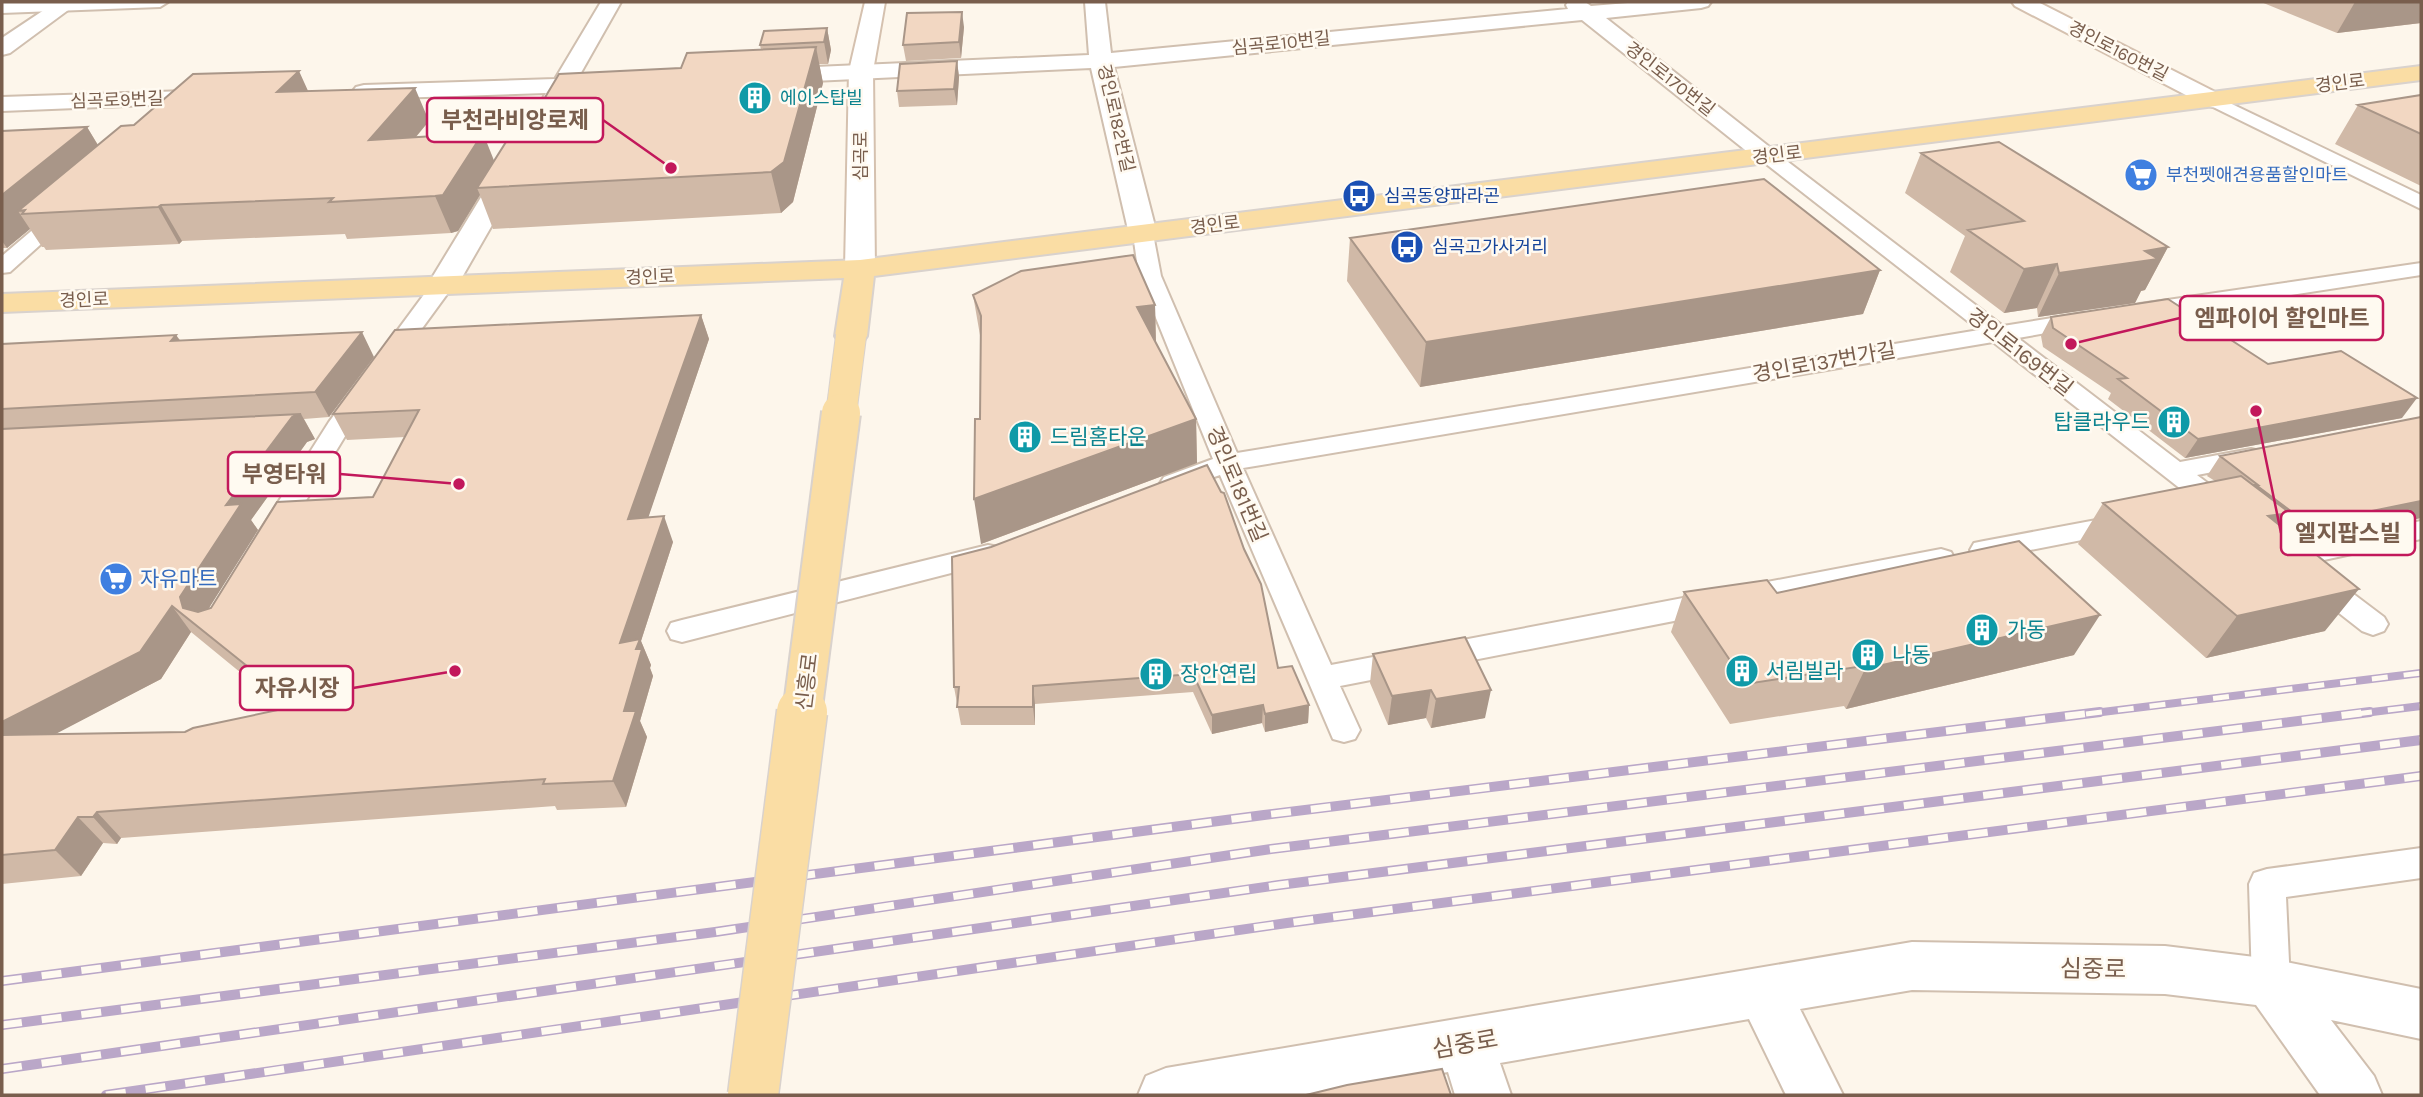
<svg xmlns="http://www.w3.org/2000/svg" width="2423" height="1097" font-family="Karla,'Noto Sans KR',sans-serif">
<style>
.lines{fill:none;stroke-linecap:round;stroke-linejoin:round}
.lane-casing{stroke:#d0bfaf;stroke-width:4}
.street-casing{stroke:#d0bfaf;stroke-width:4}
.secondary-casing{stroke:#d5c1af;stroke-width:4}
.primary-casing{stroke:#d9d2cd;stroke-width:4}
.lane{fill:#fff;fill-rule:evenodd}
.street{fill:#fff;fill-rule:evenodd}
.secondary{fill:#fff;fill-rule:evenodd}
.primary{fill:#fadda4;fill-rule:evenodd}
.rail-far1-casing{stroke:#baa7c8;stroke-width:8}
.rail-casing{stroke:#baa7c8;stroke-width:10}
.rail-far1{stroke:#fffaf1;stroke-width:5;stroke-dasharray:16;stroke-linecap:butt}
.rail{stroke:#fffaf1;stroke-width:7;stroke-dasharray:20;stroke-linecap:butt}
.primary-bridge-far2-casing{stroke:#d9d2cd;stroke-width:32;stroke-linecap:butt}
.primary-bridge-far1-casing{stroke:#d9d2cd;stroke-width:42;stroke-linecap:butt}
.primary-bridge-casing{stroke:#d9d2cd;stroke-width:53;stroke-linecap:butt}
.primary-bridge-far2{stroke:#fadda4;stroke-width:30}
.primary-bridge-far1{stroke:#fadda4;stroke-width:38}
.primary-bridge{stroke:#fadda4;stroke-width:50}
.wall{fill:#d0b9a7;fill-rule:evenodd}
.shaded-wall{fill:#a99688}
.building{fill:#f2d7c2;stroke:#a99688;stroke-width:2}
.labels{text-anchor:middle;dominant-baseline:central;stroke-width:5;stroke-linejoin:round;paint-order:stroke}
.far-street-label{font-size:18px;fill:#795e4d;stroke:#fffaf1}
.far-culture-label{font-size:18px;fill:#0d838f;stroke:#fffaf1;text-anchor:start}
.far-shop-label{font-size:18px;fill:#366cbe;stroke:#fffaf1;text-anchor:start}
.far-transit-label{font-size:18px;fill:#164399;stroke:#fffaf1;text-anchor:start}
.street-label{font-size:21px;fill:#795e4d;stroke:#fffaf1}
.culture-label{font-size:21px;fill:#0d838f;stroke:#fffaf1;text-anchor:start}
.shop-label{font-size:21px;fill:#366cbe;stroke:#fffaf1;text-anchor:start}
.near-street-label{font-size:24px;fill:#795e4d;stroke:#fffaf1}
.leader{fill:none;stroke:#c2185b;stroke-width:2.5}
.callout-dot{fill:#c2185b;stroke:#fffaf1;stroke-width:2.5}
.callout{fill:#fffaf1;stroke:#c2185b;stroke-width:2.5}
.callout-label{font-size:23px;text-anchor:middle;font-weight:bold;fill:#795e4d}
</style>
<rect width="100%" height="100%" fill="#fdf6eb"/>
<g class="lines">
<defs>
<path id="lane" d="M46,2H168L160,7L2,13V3Z
M2213,95L2421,195V209L2207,104L2204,100Z
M1768,150L1775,152L2003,326L2083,313L2091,315L2094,320L2091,325L2018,338L2180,462L2251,449L2260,451L2264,457L2260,463L2197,475L2234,503L2238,509L2234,515L2224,518L2214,515L1993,342L1243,468L1331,665L1941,549L1951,552L1955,559L1951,566L1941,569L1340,686L1360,730L1355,739L1344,742L1333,739L1220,475L1173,491L1164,489L1160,483L1164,477L1213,459L1139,276L1133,234L1136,230H1150L1153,234L1161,276L1237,453L1979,330L1761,160L1759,156L1761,152Z
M63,208L70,210L73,214L70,218L10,272L2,273V256L56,210Z
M2421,263V275L2140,318L2132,316L2129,311L2132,306L2140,304Z
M442,279L450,281L453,286L396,364H380L376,359L380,354L434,281Z
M360,390L369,392L372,397L350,428L282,540L272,543L262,540L258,534L329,422L351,392Z
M2123,515L2133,518L2137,524L2133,530L1984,559L1974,557L1970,550L1974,543L1984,541Z
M2421,521V539L2287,568L2277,565L2273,558L2277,551L2287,548Z
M988,545L998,547L1002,554L998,561L682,642L671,639L667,631L671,623L682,620Z
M2317,571L2327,574L2384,617L2388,624L2384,631L2373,635L2362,631L2307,588L2303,581L2307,574Z
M2421,848V878L2286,897L2290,983L2285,995L2271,1000L2257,995L2252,983L2249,884L2254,873L2267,869Z"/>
<path id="street" d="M56,2H79L10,53L2,55V38Z
M601,2H621L578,78L613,79L617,84L613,89L570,92L561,108L552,110L543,108L540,103L546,93L364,99L356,97L352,92L356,87L364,85L555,79Z
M1085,2H1105L1111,53L1568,9L1566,5L1568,2H1585L1591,6L1640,2H1711L1708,6L1701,8L1606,18L1781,156L1777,161L1768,164L1759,161L1582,20L1114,67L1157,234L1153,240L1143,242L1133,240L1129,234L1091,68L770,83L762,81L758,76L762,71L770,69L1089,55Z
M217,90L225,92L229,97L225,102L2,111V97Z
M513,158L522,160L526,166L457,286L453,292L442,295L431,292L427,286L500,166L504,160Z
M1912,942L2165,946L2271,959L2421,989V1039L2331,1020L2374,1076L2382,1095H2320L2256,1005L2165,994L1912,990L1800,1009L1843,1095H1786L1749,1019L1500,1063L1511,1095H1455L1448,1072L1319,1095H1138L1146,1076L1166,1068Z"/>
<path id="secondary" d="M865,2H885L873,71L875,269L870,275L860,278L850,275L845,269L849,71Z
M2012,2H2038L2221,95L2225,100L2221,105L2213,107L2205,105L2015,6Z"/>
<path id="primary" d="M2421,66V80L874,276L867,336L862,343L851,345L840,343L835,336L844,278L2,312V294L860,260Z"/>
</defs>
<use href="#lane" class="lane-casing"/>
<use href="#street" class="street-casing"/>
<use href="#secondary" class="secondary-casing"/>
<use href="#primary" class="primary-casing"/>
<use href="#lane" class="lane"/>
<use href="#street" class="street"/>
<use href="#secondary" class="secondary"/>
<use href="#primary" class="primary"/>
<defs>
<path id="rail-far1" d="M2086,714L2421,673
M2356,714L2421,706"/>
<path id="rail" d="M2,981L1264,815L2100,712
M2,1025L715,932L1271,849L2370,712
M2,1069L1279,885L2421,740
M106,1095L1287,923L2421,776"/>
</defs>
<use href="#rail-far1" class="rail-far1-casing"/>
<use href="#rail" class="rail-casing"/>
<use href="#rail-far1" class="rail-far1"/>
<use href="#rail" class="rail"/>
<defs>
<path id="primary-bridge-far2" d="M841,415L851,336"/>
<path id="primary-bridge-far1" d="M802,714L841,413"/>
<path id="primary-bridge" d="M753,1095L802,712"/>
</defs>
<use href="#primary-bridge-far2" class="primary-bridge-far2-casing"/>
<use href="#primary-bridge-far1" class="primary-bridge-far1-casing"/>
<use href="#primary-bridge" class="primary-bridge-casing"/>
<use href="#primary-bridge-far2" class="primary-bridge-far2"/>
<use href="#primary-bridge-far1" class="primary-bridge-far1"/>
<use href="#primary-bridge" class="primary-bridge"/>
</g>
<path class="wall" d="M2261,2H2421V23L2337,33Z
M964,27L961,58L906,61L903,45Z
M827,28L831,50L828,64H819L823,83L793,202L781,213L493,229L480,195L458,231L451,233L347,239L345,234L182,241L179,244L46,250L44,247H42L30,229L7,248H2V131L87,127L98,145L134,125L308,91L429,121L416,137L494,161L528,126L681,68L761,50L760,45Z
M957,61L959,77L957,105L899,107L897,91Z
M2421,95V186L2335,144L2358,105Z
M1921,153L2168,247L2145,290L2141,291L2135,303L2038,317L2037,308L2004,313L1950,272L1965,236L1905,193Z
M1350,238L1880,270L1863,314L1420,387L1347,281Z
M973,295L1155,305L1156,343L1196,419L1197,463L981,544V341Z
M701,315L709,339L648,517L673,542L641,641L651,665L650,668L653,676L640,721L647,737L626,807L557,810L555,806L121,838L117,844L103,843L81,876L2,884V344L176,335L180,340L374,357L329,417L304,419L315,439L307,442L251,520L258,530L208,609L373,497L405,437L347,440L333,414ZM191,632L285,709L185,732L54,734L161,679Z
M2051,317L2268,364L2402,418L2185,458L2108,399L2111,393L2043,347L2041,336Z
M2220,456L2421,518L2301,543L2325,631L2206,658L2078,544L2103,503L2215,481L2207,476Z
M1684,592L1777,593L2074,655L1846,709L1844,706L1730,724L1671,632Z
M1373,654L1485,718L1431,728L1426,718L1388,725L1370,683Z
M1278,668L1309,705L1308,723L1265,732L1262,723L1212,734L1193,692L1035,704V725H961L954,687Z"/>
<path class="shaded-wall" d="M2355,2H2421V23L2337,33Z
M962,12L964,27L961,58L959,42Z
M827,28L831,50L828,64L824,42Z
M816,47L823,83L793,202L781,213L771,172Z
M957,61L959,77L957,105L954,89Z
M299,71L314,104L277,92Z
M415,88L429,121L384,175L369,140Z
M87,127L108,162L25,210L18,211L30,229L7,248L2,241V195Z
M483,133L497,168L477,188L480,195L458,231L451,233L435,196Z
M161,205L182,241L179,244L158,207Z
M2168,247L2145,290L2141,291L2135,303L2038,317L2059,273L2145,251Z
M2057,264L2037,308L2004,313L2024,269Z
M1880,270L1863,314L1420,387L1426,342Z
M1155,305L1156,346L1137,307Z
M701,315L709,339L639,545L628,519Z
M362,332L374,357L329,417L315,392Z
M176,335L192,359L171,341Z
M2417,398L2402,418L2185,458L2198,439Z
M301,414L315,439L307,442L251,520L258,530L199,624L183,608L180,597L226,505L292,417Z
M1196,419L1197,463L981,544L974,499Z
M2421,501V518L2294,544L2308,524Z
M2290,513L2260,554L2268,516Z
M664,516L673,542L641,641L651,665L650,668L653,676L640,721L647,737L626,807L613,781L620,643Z
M2359,589L2325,631L2206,658L2237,616Z
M172,606L191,632L161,679L2,762V722Z
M2100,615L2074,655L1846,709L1865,669Z
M1033,686L1035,704V725L1033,707Z
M1431,690L1426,718L1388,725L1392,696Z
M1491,690L1485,718L1431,728L1436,699Z
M1263,705L1262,723L1212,734V715Z
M1309,705L1308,723L1265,732V714Z
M97,812L121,838L117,844L93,817Z
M78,817L103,843L81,876L55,850Z"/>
<path class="building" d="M962,12L959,42L903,45L907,13Z
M827,28L824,42L760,45L764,31Z
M816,47L784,162L771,172L477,188L516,126H528L559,74L681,68L687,53Z
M957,61L954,89L897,91L900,64Z
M299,71L277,92L415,88L369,140L483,133L443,195L435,196L329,202L333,198L161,205L158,207L22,214L25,210L18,211L121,126L134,125L193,74Z
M2421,95V134L2358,105Z
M87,127L2,195V131Z
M1999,142L2168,247L2145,251L2158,259L2059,273L2057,264L2024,269L1968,230L2024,221L1921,153Z
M1764,179L1880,270L1426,342L1350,238Z
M1133,255L1155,305L1137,307L1196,419L974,499L975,419H980L981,316L973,295L1021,271Z
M2168,299L2268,364L2341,351L2417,398L2198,439L2118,379L2127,378L2053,328L2051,317Z
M701,315L628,519L664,516L620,643L640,639L636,649H642L624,711H636L613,781L543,784L545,779L97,812L93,817H78L55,850L2,855V735L185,732L193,728L297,706L172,606L140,652L2,722V429L301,414L292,417L226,505L241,504L180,597L183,608L198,612L211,608L277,502L373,497L419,410L333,414L395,330Z
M362,332L315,392L2,409V344L176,335L171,341Z
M2421,417V501L2308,524L2256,485H2258L2220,456Z
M1207,465L1221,492L1224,493L1244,549L1261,584L1278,668L1292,666L1309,705L1265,714L1263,705L1212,715L1193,674L1033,686V707H957L959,687H954L952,557L991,547Z
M2241,476L2290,513L2268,516L2359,589L2237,616L2103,503Z
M2019,541L2100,615L1865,669L1863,666L1746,684L1684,592L1767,580L1777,593Z
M1465,637L1491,690L1436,699L1431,690L1392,696L1373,654Z
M1442,1069L1451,1095H1306L1347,1085Z"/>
<defs>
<symbol id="building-disc" viewBox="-11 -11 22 22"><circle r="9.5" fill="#0f9aa8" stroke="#fffaf1"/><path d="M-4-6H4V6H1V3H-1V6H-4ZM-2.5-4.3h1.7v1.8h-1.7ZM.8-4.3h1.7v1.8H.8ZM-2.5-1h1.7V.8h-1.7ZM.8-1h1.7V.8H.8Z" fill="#fff"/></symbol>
<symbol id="supermarket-disc" viewBox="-11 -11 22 22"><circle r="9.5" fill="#3f7fe0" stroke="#fffaf1"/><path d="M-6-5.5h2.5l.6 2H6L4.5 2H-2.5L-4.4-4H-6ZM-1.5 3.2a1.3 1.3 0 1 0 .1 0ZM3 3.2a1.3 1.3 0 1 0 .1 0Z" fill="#fff"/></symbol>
<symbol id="bus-disc" viewBox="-11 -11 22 22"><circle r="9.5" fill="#1a4fb4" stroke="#fffaf1"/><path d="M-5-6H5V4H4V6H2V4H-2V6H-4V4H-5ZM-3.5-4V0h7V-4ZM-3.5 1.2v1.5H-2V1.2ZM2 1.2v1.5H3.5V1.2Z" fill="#fff"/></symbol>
</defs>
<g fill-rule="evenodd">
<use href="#building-disc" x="736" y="79" width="38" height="38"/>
<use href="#supermarket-disc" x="2122" y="156" width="38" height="38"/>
<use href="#bus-disc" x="1340" y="177" width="38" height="38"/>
<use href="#bus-disc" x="1388" y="228" width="38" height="38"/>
<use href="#building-disc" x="2155" y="403" width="38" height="38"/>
<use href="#building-disc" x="1006" y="418" width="38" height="38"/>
<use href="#supermarket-disc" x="97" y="560" width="38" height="38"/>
<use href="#building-disc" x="1963" y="611" width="38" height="38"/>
<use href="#building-disc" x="1849" y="636" width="38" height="38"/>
<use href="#building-disc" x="1723" y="652" width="38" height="38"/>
<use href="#building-disc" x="1137" y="655" width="38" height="38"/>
</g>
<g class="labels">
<g class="far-street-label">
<text transform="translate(1281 43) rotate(-6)">심곡로10번길</text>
<text transform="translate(2118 51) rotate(27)">경인로160번길</text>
<text transform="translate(1670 79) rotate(38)">경인로170번길</text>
<text transform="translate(2340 83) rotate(-7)">경인로</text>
<text transform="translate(117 100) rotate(-2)">심곡로9번길</text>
<text transform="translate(1116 118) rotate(77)">경인로182번길</text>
<text transform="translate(1777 155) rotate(-7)">경인로</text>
<text transform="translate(861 156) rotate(-90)">심곡로</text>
<text transform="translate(1215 225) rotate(-7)">경인로</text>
<text transform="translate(650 277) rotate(-2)">경인로</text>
<text transform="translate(84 300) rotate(-2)">경인로</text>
</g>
<g class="far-culture-label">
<text x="780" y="98">에이스탑빌</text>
</g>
<g class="far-shop-label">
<text x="2166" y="175">부천펫애견용품할인마트</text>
</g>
<g class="far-transit-label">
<text x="1384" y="196">심곡동양파라곤</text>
<text x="1432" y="247">심곡고가사거리</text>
</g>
<g class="street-label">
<text transform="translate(2020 352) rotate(38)">경인로169번길</text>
<text transform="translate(1824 362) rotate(-10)">경인로137번가길</text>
<text transform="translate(1237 484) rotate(67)">경인로181번길</text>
<text transform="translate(807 682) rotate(-83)">신흥로</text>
</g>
<g class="culture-label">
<text x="2150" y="422" text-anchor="end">탑클라우드</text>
<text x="1050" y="437">드림홈타운</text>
<text x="2007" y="630">가동</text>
<text x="1892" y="655">나동</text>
<text x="1766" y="671">서림빌라</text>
<text x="1180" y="674">장안연립</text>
</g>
<g class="shop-label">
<text x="140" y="579">자유마트</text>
</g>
<g class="near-street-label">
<text transform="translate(2093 969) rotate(1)">심중로</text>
<text transform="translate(1465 1044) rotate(-10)">심중로</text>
</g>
</g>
<path class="leader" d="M671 168L603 120M2071 344L2180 318M459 484L340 474M2256 411L2281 533M455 671L353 688"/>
<g class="callout-dot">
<circle cx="671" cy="168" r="7"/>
<circle cx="2071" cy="344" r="7"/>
<circle cx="459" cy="484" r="7"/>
<circle cx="2256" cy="411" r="7"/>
<circle cx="455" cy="671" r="7"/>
</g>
<g class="callout">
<rect x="427" y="98" width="176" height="44" rx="7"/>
<rect x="2180" y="296" width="203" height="44" rx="7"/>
<rect x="228" y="452" width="112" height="44" rx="7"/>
<rect x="2281" y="511" width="134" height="44" rx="7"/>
<rect x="240" y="666" width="113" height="44" rx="7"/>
</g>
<g class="callout-label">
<text x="515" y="128">부천라비앙로제</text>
<text x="2282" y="326">엠파이어 할인마트</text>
<text x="284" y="482">부영타워</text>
<text x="2348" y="541">엘지팝스빌</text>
<text x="297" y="696">자유시장</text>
</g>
<rect width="2423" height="1097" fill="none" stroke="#795e4d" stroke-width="7"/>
</svg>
